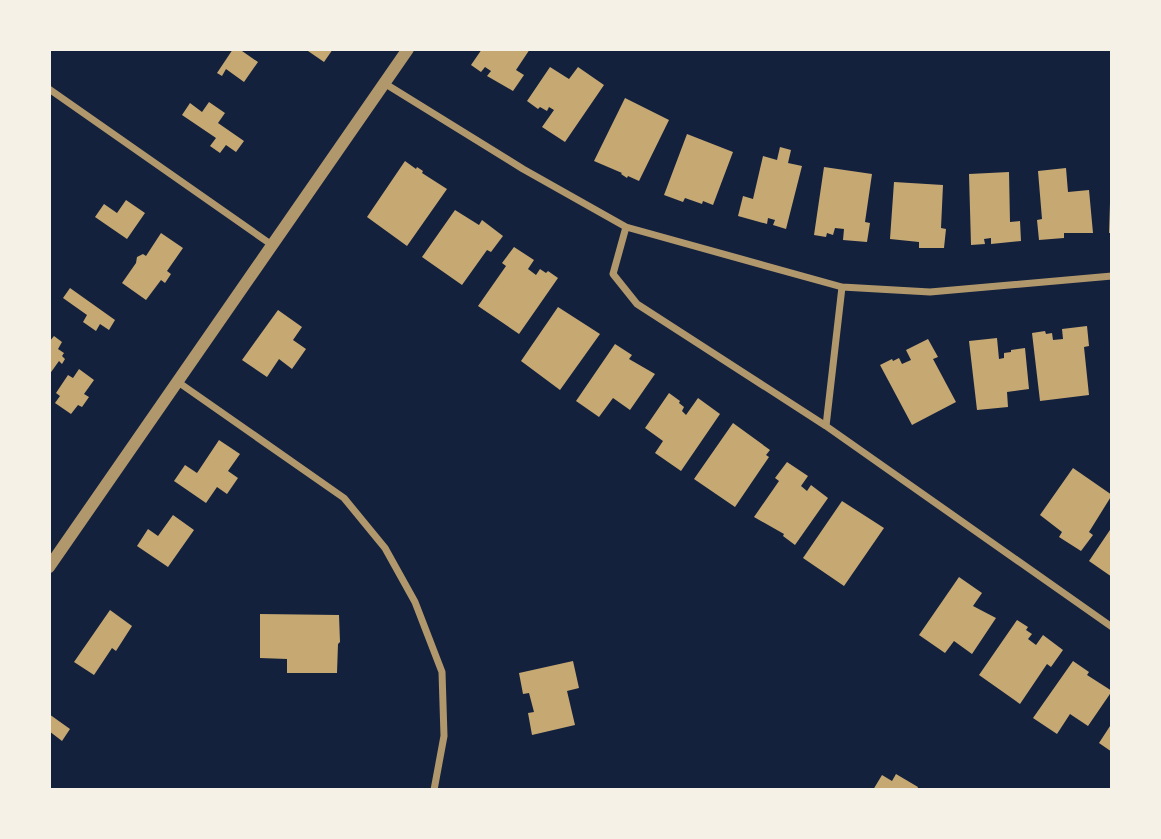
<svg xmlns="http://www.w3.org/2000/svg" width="1161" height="839" font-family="Spectral,serif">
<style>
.building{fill:#c6a872}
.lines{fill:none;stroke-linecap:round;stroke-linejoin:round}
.minor{stroke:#b1986c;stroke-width:7}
.tertiary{stroke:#b1986c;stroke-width:12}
</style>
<rect width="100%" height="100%" fill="#14213d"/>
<path class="building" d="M233,49H243L242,51L258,62L244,82L226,69L222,76L217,73Z
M309,49H333L324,62L308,51Z
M482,49H530L516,70L524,75L513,91L487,76L491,71L485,67L481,72L471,65Z
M550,67L569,79L578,67L604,85L565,142L542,127L554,110L549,107L547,111L540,107L538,109L527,101Z
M625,98L669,120L639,181L628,176L627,178L621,174L622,173L594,161Z
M209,102L225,113L218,123L244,141L236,152L226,145L220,153L210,146L216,138L182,115L190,103L202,112Z
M687,134L733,152L713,205L703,201L702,204L685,198L683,202L664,195Z
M780,147L791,150L788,163L802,166L786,229L773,225L775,220L768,218L767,224L738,216L743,196L753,199L763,156L777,160Z
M405,161L416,169L417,167L423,171L422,173L447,189L407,246L367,217Z
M824,167L872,174L865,222L870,223L867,242L843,240L844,229L835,228L833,235L827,233L826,237L814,235Z
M1066,168L1068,192L1089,190L1093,233H1064V238L1039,240L1037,220L1042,219L1038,171Z
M1009,172L1010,222L1020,221L1021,241L991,244V238L984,239L985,244L971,245L969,174Z
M894,182L943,185L941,228L946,229L944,248H919V242L890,239Z
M126,200L145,213L127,239L95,217L104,204L117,213Z
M1110,203H1112V233H1109Z
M455,210L479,225L482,220L503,236L491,252L487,250L462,285L422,257Z
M161,233L183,248L167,271L171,274L165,283L161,280L146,300L122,283L136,263L137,257L143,254L146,256Z
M514,247L534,260L528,269L536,275L540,269L546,273L548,271L558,278L519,334L478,306L506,266L502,263Z
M70,288L115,320L109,330L100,324L96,331L83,322L87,315L63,298Z
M558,307L600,334L560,390L521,361Z
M278,310L302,327L293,340L306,349L292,369L279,359L267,377L242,360Z
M1087,326L1089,346L1084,347L1089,395L1040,401L1032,333L1045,331L1046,334L1052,333L1053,340L1063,339L1062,329Z
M54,336L62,342L58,349L64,353L62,356L65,359L62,364L59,361L49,375V342Z
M997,338L999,359L1004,358V353L1011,352V350L1025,348L1029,389L1007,392L1008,407L977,410L969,341Z
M928,339L938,357L933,359L956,402L912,425L880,365L892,359L893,361L899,358L902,364L911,360L906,350Z
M615,344L632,355L629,359L655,374L630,410L613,398L599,417L576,401Z
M79,369L94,380L84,394L89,397L82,407L78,405L71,414L55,403L60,396L56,393L68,375L73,378Z
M669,393L680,401L679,403L684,407L682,411L686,415L698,398L720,414L681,471L655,453L663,441L645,428Z
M733,423L770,450L766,455L769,457L735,507L694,479Z
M219,440L240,454L228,471L238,478L227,494L217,487L206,503L174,481L185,465L197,473Z
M787,462L808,476L801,486L807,491L811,485L828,498L795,545L783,536L784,534L754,517L779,481L775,478Z
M1073,468L1112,495L1089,532L1093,535L1081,551L1059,537L1062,532L1040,515Z
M842,501L884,528L844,586L803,558Z
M173,515L194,530L168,567L137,546L148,529L158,536Z
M1112,527V577L1089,561Z
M959,577L982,593L973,606L996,618L972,654L954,641L945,653L919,635Z
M110,610L132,626L116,651L112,648L94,675L74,662Z
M260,614L339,615L340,642L338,644L337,673H287V659L260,658Z
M1017,620L1028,627L1026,630L1032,634L1028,639L1036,645L1043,635L1063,650L1051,667L1047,664L1020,704L979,675Z
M573,661L579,688L567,691L575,725L532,735L528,713L534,712L529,693L523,694L519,673Z
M1073,661L1089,672L1087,675L1112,691L1088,726L1070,714L1057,734L1033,718Z
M49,714L70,729L62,741L49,731Z
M1112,723V752L1099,743Z
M896,774L918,787L917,790H873L882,775L892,781Z"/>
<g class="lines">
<path class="minor" d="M384,83L523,169L626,227L842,287L930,292L1112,276
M49,89L272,245
M626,227L613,274L637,304L826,426L1112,627
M178,382L344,498L385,548L415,602L442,672L444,736L434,790
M826,426L842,287"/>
<path class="tertiary" d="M49,567L408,49"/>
</g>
<rect width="1161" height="839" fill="none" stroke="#f6f1e7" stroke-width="102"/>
</svg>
